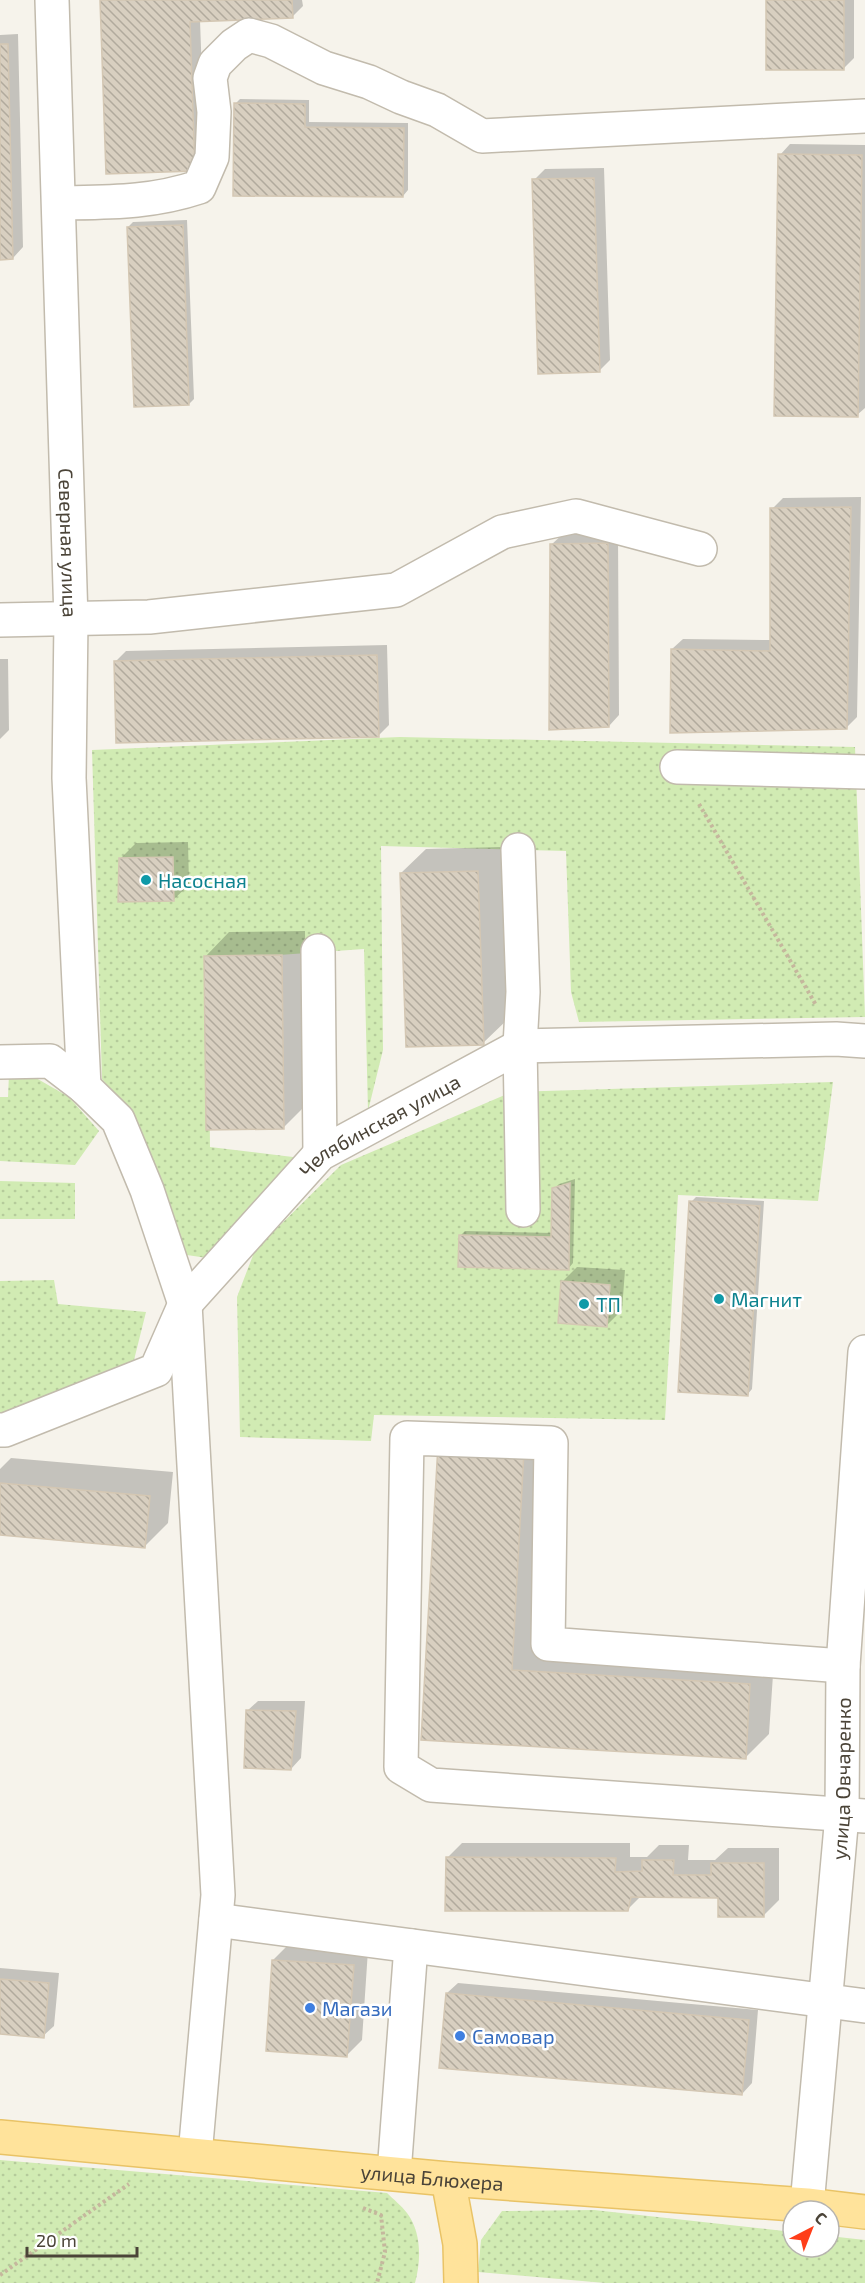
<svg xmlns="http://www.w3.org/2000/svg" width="865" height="2283" font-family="'Exo 2',sans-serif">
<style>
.grass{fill:url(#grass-dots)}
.shadow{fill:#0003}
.building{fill:url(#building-back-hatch);stroke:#d4c7b3;stroke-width:1.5}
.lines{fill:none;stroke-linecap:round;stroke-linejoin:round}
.minor-casing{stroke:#c2bbad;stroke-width:36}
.major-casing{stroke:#e9c366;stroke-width:36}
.path{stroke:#c5b79d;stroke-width:4;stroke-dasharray:3 3;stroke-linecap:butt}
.minor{stroke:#fff;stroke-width:33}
.major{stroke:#ffe39b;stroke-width:33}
.culture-dot{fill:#0f9aa8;stroke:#fff;stroke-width:2}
.shop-dot{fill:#3f7fe0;stroke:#fff;stroke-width:2}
.labels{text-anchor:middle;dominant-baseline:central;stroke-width:5;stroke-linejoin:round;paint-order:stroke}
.street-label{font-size:20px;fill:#4b4438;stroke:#fff}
.culture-label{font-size:20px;fill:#0d838f;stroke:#fff;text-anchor:start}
.shop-label{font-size:20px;fill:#366cbe;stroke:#fff;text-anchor:start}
</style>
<defs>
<pattern id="grass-dots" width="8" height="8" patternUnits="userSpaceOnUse" patternTransform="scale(1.5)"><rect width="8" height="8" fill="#d1ebb3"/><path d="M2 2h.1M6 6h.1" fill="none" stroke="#b5cb9b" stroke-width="1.8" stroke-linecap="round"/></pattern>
<pattern id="building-back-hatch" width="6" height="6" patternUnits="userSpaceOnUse" patternTransform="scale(1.5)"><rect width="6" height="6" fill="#d8cfc0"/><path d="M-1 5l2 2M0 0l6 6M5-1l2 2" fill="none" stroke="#b1aa9d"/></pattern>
</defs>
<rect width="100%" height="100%" fill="#f6f3eb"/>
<path class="grass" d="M400,737L855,747L865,1017L579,1022L571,992L566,851L381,846L383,1050L368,1111L364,949L208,960L210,1147L301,1158L207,1258L187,1255L135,1118L102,1079L92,750Z
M9,1074H29L69,1097L99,1131L75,1165L0,1161V1097H8Z
M833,1082L818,1201L678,1195L665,1420L374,1415L371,1441L240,1437L237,1297L255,1250L341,1165L512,1092Z
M0,1181L75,1183V1219H0Z
M54,1280L58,1304L146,1312L132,1368L0,1418V1281Z
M0,2160L387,2193C393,2199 402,2206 407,2213C422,2233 421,2261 415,2283H0Z
M594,2210L793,2232V2247H829V2236L865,2240V2283H605L478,2272L481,2240L502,2211Z"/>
<path class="shadow" d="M101,0H302L303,6L292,17L200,20L205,159L195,169Z
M767,0H854V58L843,69Z
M18,34L23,247L13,258H0V35Z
M240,99L309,100V122L408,123V190L403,196L235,104Z
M790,144L865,145V408L857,415L780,155Z
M604,168L610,360L599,371L534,180L545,169Z
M187,220L194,399L189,404L128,227L133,222Z
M861,497L857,717L846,728L672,649L683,639L772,640V509L783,498Z
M618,533L619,715L609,726L552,544L563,534Z
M387,645L389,725L379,735L116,661L126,651Z
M0,659H8L9,730L0,739Z
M188,842L189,885L173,900L121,858L136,843Z
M502,847L508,1019L483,1043L401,873L426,849Z
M305,931L307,1104L283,1128L205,957L229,932Z
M575,1179L573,1263L568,1269L460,1236L465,1231L553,1233L554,1189L559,1184Z
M696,1197L764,1201L752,1389L747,1395L691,1202Z
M577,1267L625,1270L622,1310L607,1325L562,1282Z
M464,1422L548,1427L536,1646L774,1660L769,1734L745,1758L423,1739L439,1446Z
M11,1458L173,1472L168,1523L144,1547L0,1533V1469Z
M258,1701H305L301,1758L291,1769L247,1711Z
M462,1843H630V1857H647L659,1845H689L688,1860H715L728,1848H779V1900L763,1916L719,1896H641L627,1910L447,1858Z
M288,1945L368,1950L362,2040L347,2055L273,1960Z
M0,1968L59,1973L54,2026L43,2036L0,2033Z
M458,1983L758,2010L752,2083L742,2094L447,1993Z"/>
<path class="building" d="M100,0H292L293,18L190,22L195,171L106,174Z
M766,0H844V70H766Z
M0,44H8L13,259L0,260Z
M234,103L305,104V127L404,128L403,197L233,196Z
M778,154L862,155L858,417L774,416Z
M594,178L600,372L538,374L532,179Z
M183,225L189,405L134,407L127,227Z
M851,507L847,729L670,733L671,649L770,651V508Z
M608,543L609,727L549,730L550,544Z
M377,655L379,737L116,743L114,661Z
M173,857L174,901L118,902L119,858Z
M478,871L484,1045L406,1047L400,873Z
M282,955L284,1129L206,1130L204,956Z
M570,1183L569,1270L458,1267L459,1235L551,1237L552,1188Z
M689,1201L760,1206L748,1396L678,1392Z
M561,1281L610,1285L607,1327L558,1323Z
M438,1445L524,1451L512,1670L750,1684L746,1759L421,1740Z
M0,1483L150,1496L145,1548L0,1535Z
M246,1710L296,1711L291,1770L244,1768Z
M446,1857L616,1858L615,1872L642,1871V1860H674L673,1875H711V1863H764V1917H718V1898L631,1897L628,1911H445Z
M272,1960L354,1965L347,2057L266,2051Z
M0,1979L49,1983L44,2038L0,2034Z
M446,1993L749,2020L742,2095L439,2068Z"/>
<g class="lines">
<defs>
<g id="minor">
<path id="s1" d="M52,0L71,620L69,778L84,1087"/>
<path d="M60,203C109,202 151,203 199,187L212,157L214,112L210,78L215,64L234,45L249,35L271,41L324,68L369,82L401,97L437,110L482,136L865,116"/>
<path d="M0,620L149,617L396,590L502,532L576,516L700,549"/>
<path d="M677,767L865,772"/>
<path d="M518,850L523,992L520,1046L523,1210"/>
<path d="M318,951L320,1154"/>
<path d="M0,1062L50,1061L84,1087L118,1120L147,1190L185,1304L218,1895L195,2155"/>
<path id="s2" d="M0,1430H5L156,1370L185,1304L320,1154L520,1046L836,1039L865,1041"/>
<path d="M843,1666L548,1644L551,1443L407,1438L401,1767L431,1785L865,1816"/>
<path d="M216,1920L865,2006"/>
<path d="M394,2173L411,1946"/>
<path id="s3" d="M807,2205L842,1815L843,1666L865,1352"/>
</g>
<g id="major">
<path id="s4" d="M0,2137L448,2179L807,2205L865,2212"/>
<path d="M448,2179L460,2244L461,2283"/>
</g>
</defs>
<use href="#minor" class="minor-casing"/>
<use href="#major" class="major-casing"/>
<path class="path" d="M699,804L816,1005
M363,2208L381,2215L385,2252L377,2283
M0,2275L129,2184"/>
<use href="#minor" class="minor"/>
<use href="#major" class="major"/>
</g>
<g class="culture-dot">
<circle cx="146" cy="880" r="6"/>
<circle cx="719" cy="1299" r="6"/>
<circle cx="584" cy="1304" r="6"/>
</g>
<g class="shop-dot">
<circle cx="310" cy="2008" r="6"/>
<circle cx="460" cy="2036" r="6"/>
</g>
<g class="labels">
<g class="street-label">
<text stroke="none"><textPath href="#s1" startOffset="543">Северная улица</textPath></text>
<text stroke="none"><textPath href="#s2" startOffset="507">Челябинская улица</textPath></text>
<text stroke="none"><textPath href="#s3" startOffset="428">улица Овчаренко</textPath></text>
<text stroke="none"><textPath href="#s4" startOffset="434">улица Блюхера</textPath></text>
</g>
<g class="culture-label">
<text x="158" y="880">Насосная</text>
<text x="731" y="1299">Магнит</text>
<text x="596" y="1304">ТП</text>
</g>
<g class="shop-label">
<text x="322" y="2008">Магази</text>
<text x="472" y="2036">Самовар</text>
</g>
</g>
<g transform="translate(811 2229) rotate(42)"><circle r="28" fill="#ffffff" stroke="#b7b4af" stroke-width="1.5"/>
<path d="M0-4.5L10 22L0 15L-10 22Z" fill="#ff3e19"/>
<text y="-9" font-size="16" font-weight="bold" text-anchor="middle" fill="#4b4438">С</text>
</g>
<path d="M27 2247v9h110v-9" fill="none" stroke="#4b4438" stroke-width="3"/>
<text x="36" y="2247" font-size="18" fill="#4b4438" stroke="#ffffff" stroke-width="4.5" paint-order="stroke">20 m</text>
</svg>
